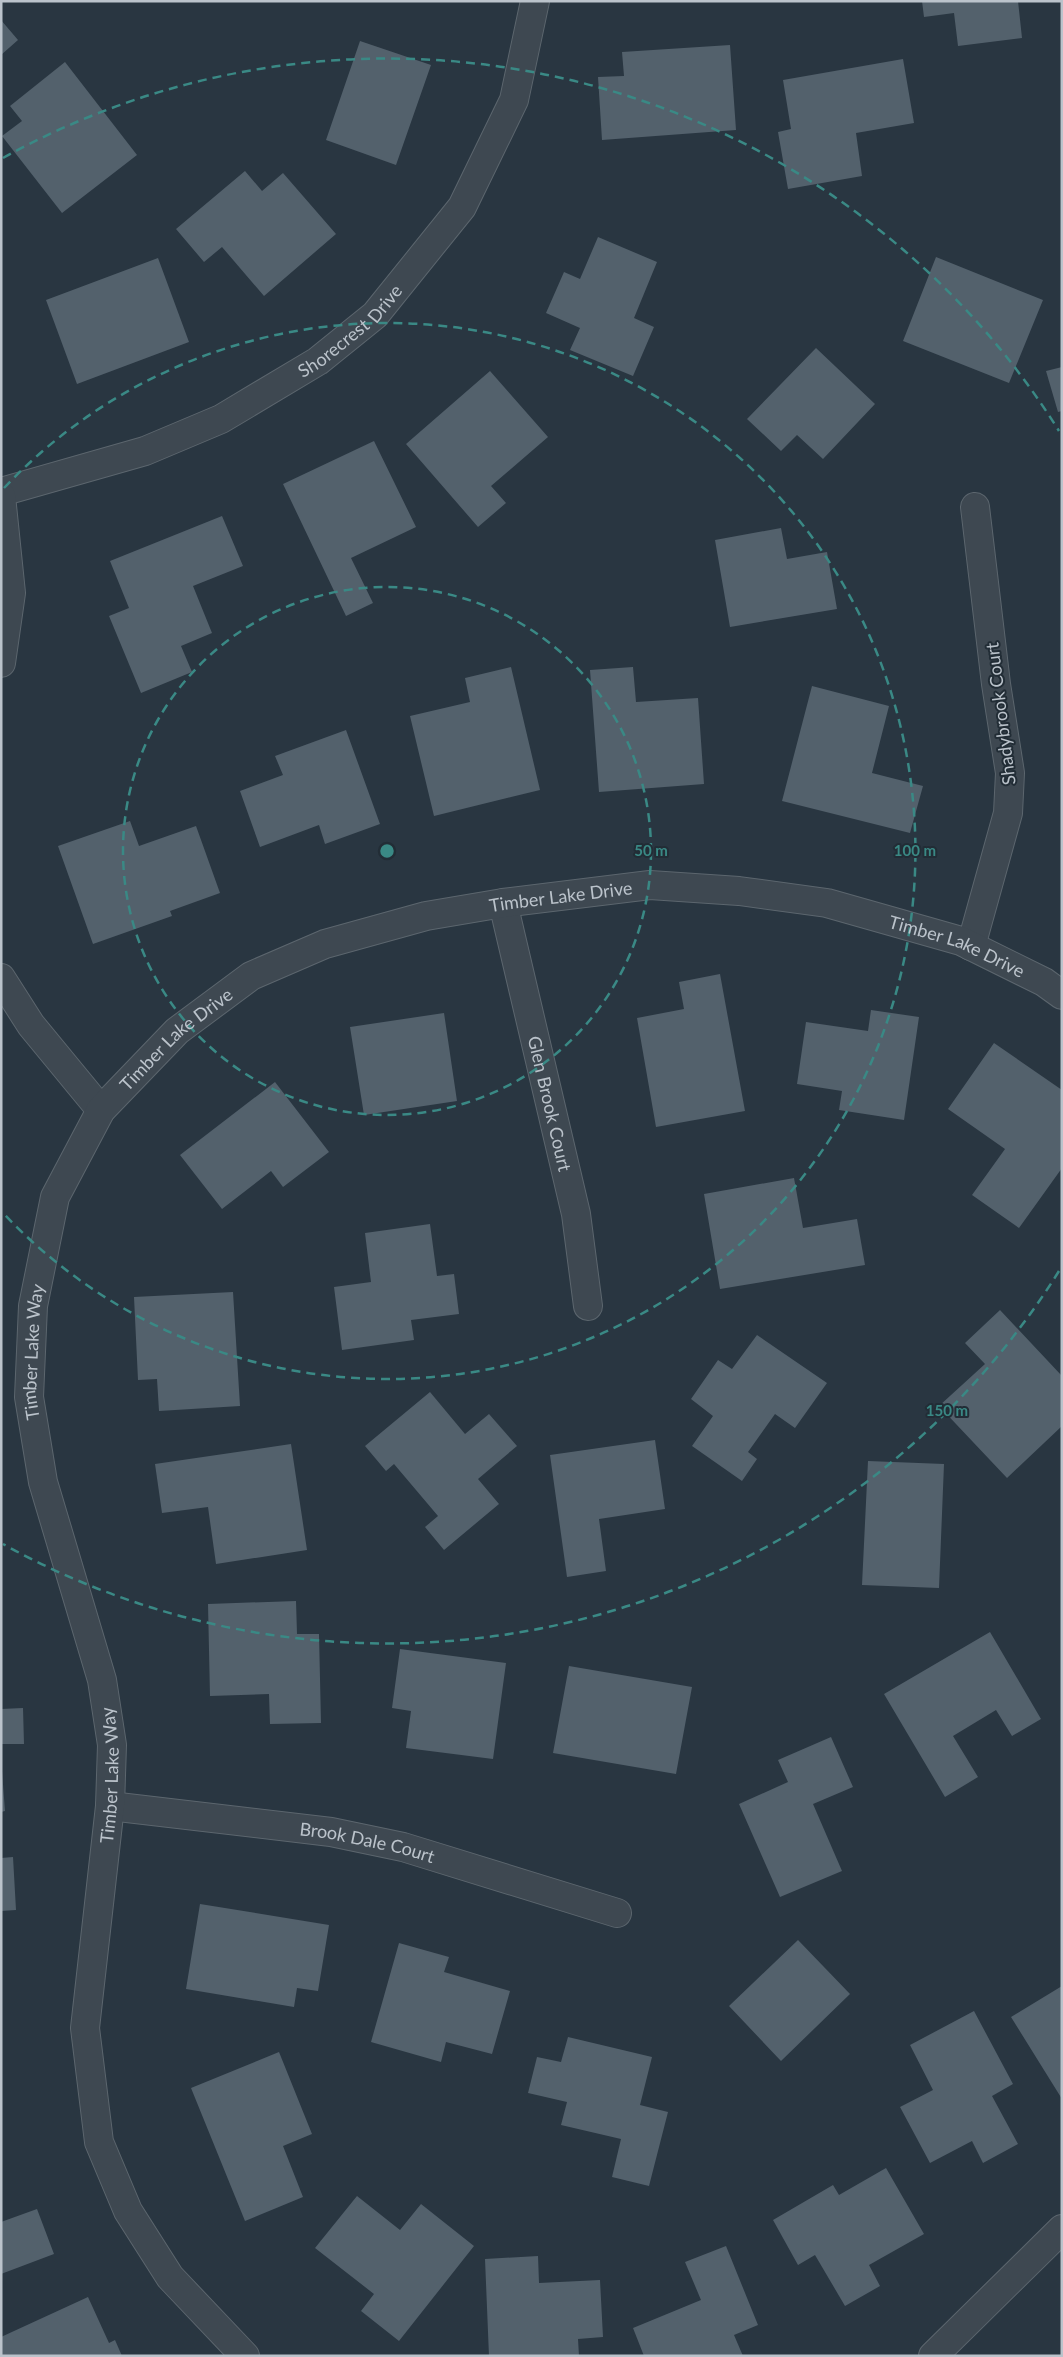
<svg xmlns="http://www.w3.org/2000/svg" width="1063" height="2357" font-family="Lato,sans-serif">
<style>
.building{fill:#53616c}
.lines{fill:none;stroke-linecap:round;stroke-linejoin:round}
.minor-casing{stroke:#5c666e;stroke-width:30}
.minor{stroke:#3e4851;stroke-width:28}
.ring{fill:none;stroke:#3a8985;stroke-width:2.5;stroke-dasharray:9 6}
.labels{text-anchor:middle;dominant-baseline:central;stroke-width:4;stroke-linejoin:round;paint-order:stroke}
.street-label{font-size:18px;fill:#bbc3cb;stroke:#222d36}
.centre{fill:#3a8985;stroke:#222d36;stroke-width:2.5}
.ring-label{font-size:15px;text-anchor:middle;font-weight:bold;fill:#3a8985;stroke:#222d36;stroke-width:4;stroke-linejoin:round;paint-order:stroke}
</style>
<rect width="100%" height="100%" fill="#293641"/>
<path class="building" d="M922,1H1018L1022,38L958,46L954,13L924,17Z
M1,20L18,40L1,55Z
M360,41L431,65L396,165L326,140Z
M730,45L736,130L602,140L598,77L624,76L622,52Z
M903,59L914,123L856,133L862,176L788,189L778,132L791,129L783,80Z
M65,62L137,155L62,213L2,136L22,121L10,106Z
M245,171L262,191L283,173L336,234L264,296L222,247L204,262L176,229Z
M598,237L657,262L634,318L654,327L633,376L570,350L580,328L546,313L564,272L580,279Z
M936,257L1043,300L1009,383L903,341Z
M158,258L189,342L77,384L46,300Z
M816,348L875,404L823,459L797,435L781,451L747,419Z
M1062,367V411L1058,412L1046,371Z
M490,371L548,437L491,486L506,503L478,527L406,444Z
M374,441L416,527L351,558L373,603L346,616L283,484Z
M222,516L243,566L193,586L212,633L181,646L192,672L141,693L109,616L129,608L110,561Z
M781,528L787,559L827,552L837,609L730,627L715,540Z
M511,667L540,790L434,816L410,716L470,702L465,678Z
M633,667L636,702L698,698L704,784L599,792L590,670Z
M812,686L889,706L872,773L923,786L910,833L782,801Z
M346,730L380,824L325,844L319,825L260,847L240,791L283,775L275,756Z
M130,821L139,846L196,826L220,893L170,911L172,916L93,944L58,846Z
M720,974L745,1111L656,1127L637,1018L684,1009L679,982Z
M871,1010L919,1017L904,1120L839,1110L842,1091L797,1084L806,1022L868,1031Z
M444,1013L457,1101L364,1115L350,1027Z
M994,1043L1062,1090V1168L1019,1228L972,1195L1005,1149L948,1109Z
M275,1082L329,1152L283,1187L271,1171L222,1209L180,1155Z
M794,1178L803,1228L857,1219L865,1265L720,1289L704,1194Z
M430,1224L437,1276L454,1274L459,1314L411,1320L414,1340L342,1350L334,1287L371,1282L365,1233Z
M233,1292L240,1406L159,1411L157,1379L138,1380L134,1297Z
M1000,1310L1062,1376V1426L1007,1478L939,1406L985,1364L965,1343Z
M757,1335L827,1383L795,1428L775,1414L748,1452L757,1459L742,1481L692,1446L713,1416L691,1399L718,1360L732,1369Z
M430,1392L465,1434L489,1414L517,1446L478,1479L499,1504L444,1550L425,1527L438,1516L394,1464L386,1471L365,1446Z
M655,1440L665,1509L599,1519L606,1571L567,1577L550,1455Z
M291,1444L307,1550L216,1564L208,1507L162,1513L155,1464Z
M868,1461L944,1464L939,1588L862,1585Z
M296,1601L297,1634H319L321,1723L270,1724L269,1694L210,1696L208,1604Z
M990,1632L1041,1719L1012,1736L996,1710L953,1736L978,1777L945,1797L884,1694Z
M400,1649L506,1663L493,1759L406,1748L411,1711L392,1708Z
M569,1666L692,1687L676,1774L553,1753Z
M23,1708L24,1744H1V1709Z
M831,1737L853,1787L813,1804L842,1871L780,1897L739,1804L788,1782L778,1760Z
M1,1758L5,1811L1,1812Z
M13,1857L16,1910L1,1911V1858Z
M200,1904L329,1925L318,1991L297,1988L294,2007L186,1989Z
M798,1940L850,1994L781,2061L729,2006Z
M399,1943L449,1957L444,1972L510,1991L492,2054L446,2042L441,2062L371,2042Z
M1062,1986V2099L1011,2017Z
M974,2011L1013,2084L992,2096L1018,2144L983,2163L972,2141L930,2163L900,2107L933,2090L910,2045Z
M568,2037L652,2057L640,2105L668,2112L649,2186L612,2177L621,2139L561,2125L567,2102L528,2093L537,2057L561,2062Z
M279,2052L312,2134L283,2146L303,2197L245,2221L191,2088Z
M886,2168L924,2234L869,2265L880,2286L845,2306L815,2255L798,2265L773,2220L833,2185L839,2195Z
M357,2196L400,2230L421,2204L474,2246L399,2341L361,2311L374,2294L315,2248Z
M37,2209L54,2254L1,2274V2222Z
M726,2246L758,2325L734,2335L743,2356H644L633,2328L701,2300L685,2262Z
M538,2256L539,2283L600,2280L603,2337L578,2339L579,2356H489L485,2259Z
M88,2297L109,2343L115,2340L122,2356H1V2337Z"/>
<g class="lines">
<defs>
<g id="minor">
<path id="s1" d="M1,492L145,451L221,419L318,361L375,315L462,207L514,100L535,1"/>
<path d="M1,496L11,593L1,663"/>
<path id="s2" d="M503,903L576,1214L588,1306"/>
<path d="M971,946L1008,813L1010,773L996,684L975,507"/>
<path d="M1,978L31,1025L101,1110"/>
<path id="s3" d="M110,1806L331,1832L403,1847L617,1913"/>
<path id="s4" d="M245,2356L170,2277L128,2211L99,2142L85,2028L110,1806L112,1745L102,1680L43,1482L29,1397L33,1306L55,1197L101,1110L177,1031L251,976L325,944L426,916L503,903L650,885L739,891L827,903L961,941L1044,982L1062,995"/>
<path d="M933,2356L1062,2229"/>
</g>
</defs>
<use href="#minor" class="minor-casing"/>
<use href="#minor" class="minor"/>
</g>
<g class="ring">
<circle cx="387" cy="851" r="264"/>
<path d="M4 488A528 528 0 1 1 4 1214"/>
<path d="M1059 1271A792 792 0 0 1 3 1544M3 158A792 792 0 0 1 1059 431"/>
</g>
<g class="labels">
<g class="street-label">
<text stroke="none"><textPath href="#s1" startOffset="389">Shorecrest Drive</textPath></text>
<text transform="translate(1000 714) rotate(-97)">Shadybrook Court</text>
<text stroke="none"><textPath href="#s4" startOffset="1844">Timber Lake Drive</textPath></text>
<text stroke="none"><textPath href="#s4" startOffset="2249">Timber Lake Drive</textPath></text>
<text stroke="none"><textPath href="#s4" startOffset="1424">Timber Lake Drive</textPath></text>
<text stroke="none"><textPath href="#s2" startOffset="206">Glen Brook Court</textPath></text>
<text stroke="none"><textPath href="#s4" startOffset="1065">Timber Lake Way</textPath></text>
<text stroke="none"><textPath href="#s4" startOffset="631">Timber Lake Way</textPath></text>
<text stroke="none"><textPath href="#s3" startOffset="260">Brook Dale Court</textPath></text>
</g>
</g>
<circle cx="387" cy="851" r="8" class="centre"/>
<g class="ring-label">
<text x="651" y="856">50 m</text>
<text x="915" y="856">100 m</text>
<text x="947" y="1416">150 m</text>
</g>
<rect width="1063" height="2357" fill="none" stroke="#bbc3cb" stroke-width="5"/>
</svg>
